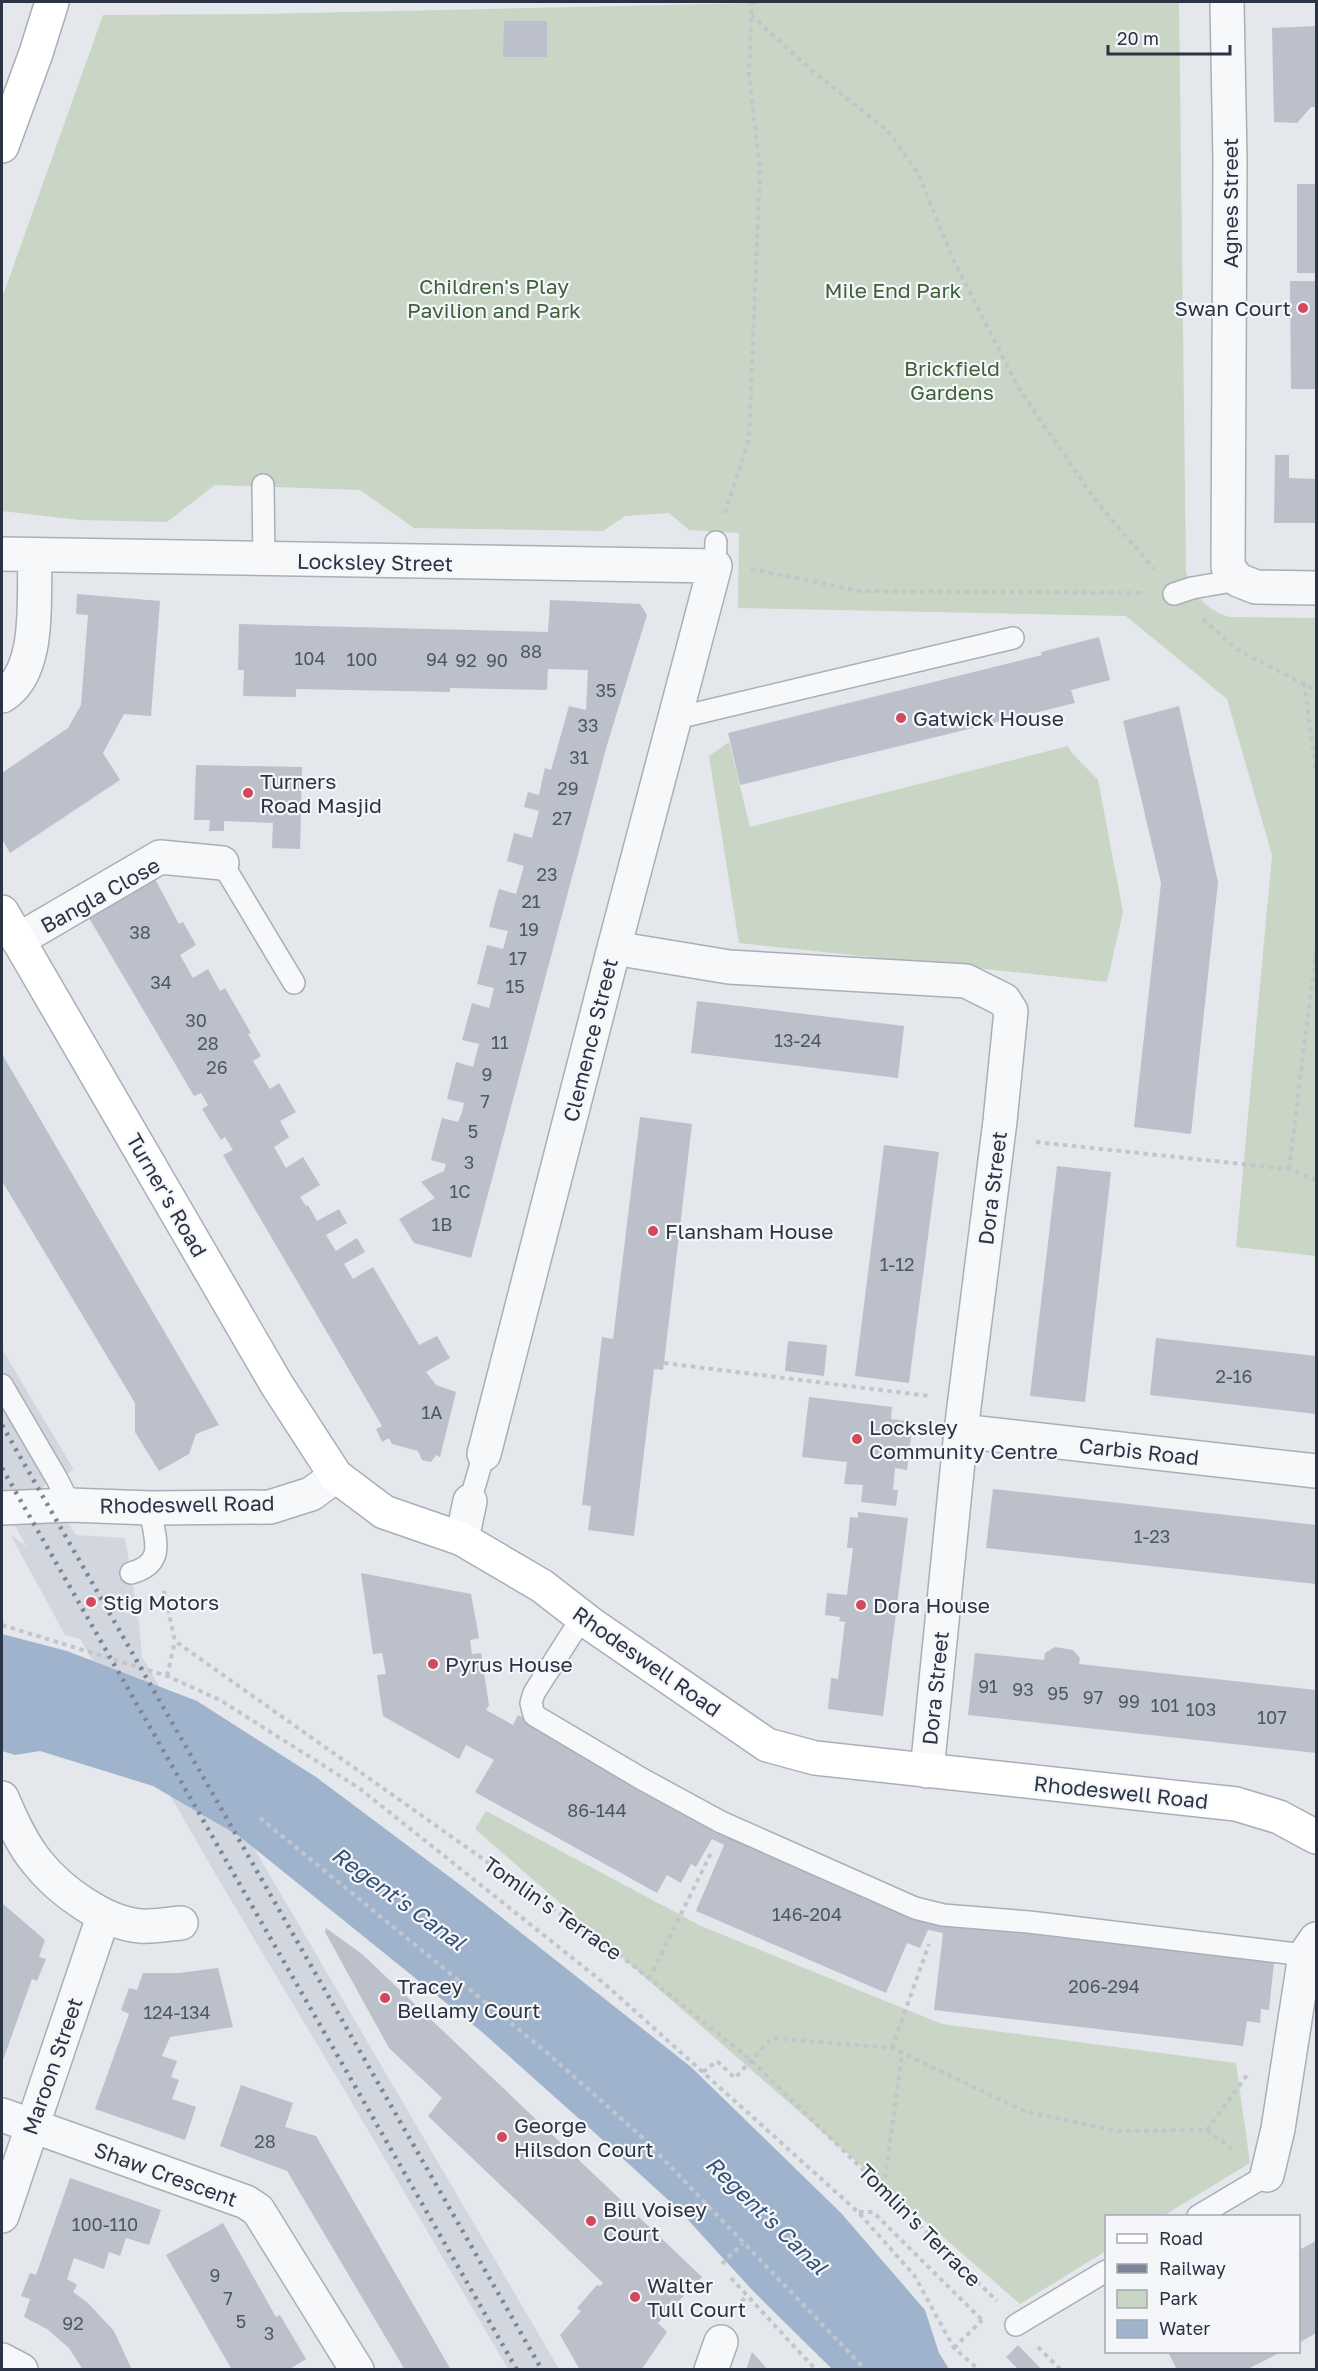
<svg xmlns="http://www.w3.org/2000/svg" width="1318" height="2371" font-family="'Golos Text',sans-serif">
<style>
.built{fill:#d2d6de}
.green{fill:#c9d6c5}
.water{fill:#9fb4cc}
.building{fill:#bbc0ca}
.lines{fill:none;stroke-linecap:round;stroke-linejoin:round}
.lane-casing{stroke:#a9aeb7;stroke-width:24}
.street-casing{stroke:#a9aeb7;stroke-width:36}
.secondary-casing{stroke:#a9aeb7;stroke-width:36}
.path{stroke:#c2c5cb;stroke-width:4;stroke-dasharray:4.5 4.5;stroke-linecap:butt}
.lane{stroke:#f7f8fa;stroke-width:21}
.street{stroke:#f7f8fa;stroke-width:33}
.secondary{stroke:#fff;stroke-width:33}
.rail{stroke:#7d8696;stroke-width:4.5;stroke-dasharray:3 6;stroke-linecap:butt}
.poi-dot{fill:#d1495b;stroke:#f4f6f9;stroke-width:2}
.labels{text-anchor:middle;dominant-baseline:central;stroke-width:4.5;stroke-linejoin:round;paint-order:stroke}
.number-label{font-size:18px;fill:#4f5766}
.street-label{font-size:21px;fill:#2b3445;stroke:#f4f6f9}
.park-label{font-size:21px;fill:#3f6138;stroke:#f4f6f9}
.poi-label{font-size:21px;fill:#2b3445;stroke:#f4f6f9;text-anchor:start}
.water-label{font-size:22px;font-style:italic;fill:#34527a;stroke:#f4f6f9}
</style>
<rect width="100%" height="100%" fill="#e4e7ec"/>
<path class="built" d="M2,1349L74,1470L43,1486L76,1535L125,1538L139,1623L142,1657L559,2369H508L345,2091L216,1875L80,1639L65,1635L10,1534L27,1547L11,1519L2,1492Z"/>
<path class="green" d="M795,2H1179L1186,572C1194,595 1205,609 1229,617L1316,618V1256L1236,1247L1272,855L1227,699L1126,616L738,608L739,533L689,530L669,513L625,516L603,531L414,528L360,490L215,485L167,522L80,520L2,511V298L103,15L260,14Z
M729,742L750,827L1068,746L1071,752L1098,780L1123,912L1107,982L739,943L709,756Z
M486,1811L701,1926L942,2024L1236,2063L1250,2163L1163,2216H1106V2251L1020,2304L475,1829Z"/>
<path class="water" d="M2,1634L67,1651L197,1701L316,1777L463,1887L691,2067L841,2213L925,2310L939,2353L949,2369H832L754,2292L678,2209L595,2133L482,2032L239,1836L153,1786L40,1751L15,1755L2,1751Z"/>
<path class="building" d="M504,21H547V57H503Z
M1316,26V107H1311L1297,123L1274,122L1272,28Z
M1297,184H1316V273H1297Z
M1290,281H1316V389H1291Z
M1275,455H1289V478L1316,479V523H1274Z
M77,594L160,601L151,716L124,714L103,753L120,780L10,853L2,839V773L68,728L81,705L88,615L76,614Z
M550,600L640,604L647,615L607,745L471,1258L414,1243L399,1219L435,1198L421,1182L444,1171L446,1164L431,1160L442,1118L458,1122L462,1112L464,1103L447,1099L456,1062L473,1067L479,1044L462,1040L472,1003L489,1008L494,988L477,984L487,945L503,949L508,931L489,927L494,907L499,889L516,894L524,866L507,861L514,833L532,838L539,811L524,807L528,792L539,795L545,768L551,770L569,706L586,710L588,670L548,669L547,690L450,688V692L296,689V697L243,696L244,670H238L239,624L548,632Z
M1099,637L1110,680L1071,690L1075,703L740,785L728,733L1042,655L1041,652Z
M1179,706L1218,882L1191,1134L1134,1127L1161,883L1123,721Z
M196,765L302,767L300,849L272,848L273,823L224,821V831H209L210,820H194Z
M155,879L179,924L183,922L196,945L180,955L193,978L208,969L220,991L225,988L251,1033L248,1034L261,1056L253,1061L270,1089L279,1083L296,1112L280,1121L289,1137L274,1147L286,1168L303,1157L320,1185L300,1197L306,1206L308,1205L317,1221L339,1209L347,1223L326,1235L336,1251L357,1238L365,1252L344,1264L353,1279L373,1267L419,1345L437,1336L450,1358L426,1372L436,1385L456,1392L440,1457L436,1455L431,1462L422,1460L418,1451L392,1444L389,1438L382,1442L376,1429L382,1426L223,1155L233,1150L225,1137L221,1140L202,1109L208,1105L201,1093L194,1096L89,918Z
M697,1001L904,1026L898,1078L691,1053Z
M2,1054L219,1425L196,1434L189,1454L159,1471L135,1432V1403L2,1181Z
M640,1117L692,1124L664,1363L663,1370L654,1369L634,1536L588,1530L591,1506L582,1505L602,1337L613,1339Z
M884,1145L939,1152L909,1383L855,1376Z
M1057,1166L1111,1172L1085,1402L1030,1396Z
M1156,1338L1316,1356V1414L1150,1395Z
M788,1341L827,1345L824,1376L785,1371Z
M809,1397L892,1407L891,1419L913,1422L907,1470L895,1468L893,1490H898L896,1506L861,1502L863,1485L844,1484L847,1462L802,1457Z
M993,1489L1316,1525V1584L986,1548Z
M858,1512L908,1518L883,1716L828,1709L831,1678L838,1679L845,1622L839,1621L840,1617L825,1615L827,1593L847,1595L853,1548H847L850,1517L858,1518Z
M361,1573L471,1594L479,1638L470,1640L472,1654L481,1653L489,1705L486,1710L513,1725L518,1715L718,1827L944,1924L1274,1962L1269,2010L1261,2009L1260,2023L1247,2021L1243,2046L934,2010L943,1933L928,1930L920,1948L907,1943L886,1993L696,1911L724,1845L712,1839L696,1867L691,1864L681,1883L667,1875L657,1893L475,1792L494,1760L466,1745L459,1759L383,1716L377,1675L386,1674L382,1653L373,1654Z
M1055,1647L1073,1650L1080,1658L1079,1664L1316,1690V1753L968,1715L975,1653L1044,1660L1045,1653Z
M2,1903L45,1940L39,1957L46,1959L37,1981L32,1979L2,2063Z
M326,1928L362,1954L702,2277L658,2323L667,2332L641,2370H580L560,2335L581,2311L577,2308L597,2285L600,2286L603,2283L428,2116L442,2098L389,2048L325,1932Z
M218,1968L233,2027L170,2037L162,2056L177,2061L171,2077L179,2080L172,2099L196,2107L185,2140L95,2109L129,2014L121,2010L129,1988L137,1990L143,1973H179Z
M241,2085L293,2103L285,2127L316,2136L451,2370H405L287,2171L220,2146Z
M70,2178L161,2210L149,2245L126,2238L120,2256L109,2252L104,2269L74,2258L67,2279L77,2285L73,2292L88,2303L114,2331L132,2370H83L69,2348L47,2329L24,2317L30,2299L21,2296L30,2273L36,2275Z
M223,2223L276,2317L280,2315L306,2359L288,2370H232L166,2255Z
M1316,2241V2333L1299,2343V2250Z
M1018,2345L1042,2370H1019L1006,2357Z
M752,2352L768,2370H746Z
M1168,2352H1281L1246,2370H1177Z"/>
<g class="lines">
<defs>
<path id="lane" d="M263,485L264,560
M715,566L716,542
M1174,594L1192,588L1238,580
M677,718L1013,638
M222,863L294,983
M2,1385L57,1479L70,1505
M470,1501L484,1454
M131,1573C168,1563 154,1538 150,1508
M583,1616L534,1693L531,1703L534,1715L642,1779L721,1822L915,1908L943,1915L1029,1922L1305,1955
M1198,2216L1267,2175
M1016,2325L1106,2271"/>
<path id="street" d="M1227,2L1230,160L1228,567L1238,580L1256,587L1316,588
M2,554L715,566L614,948L484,1454
M2,696C42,672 33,598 35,557
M18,940L160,857L222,863
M614,948L729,967L966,981L1004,1000L1011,1011L1000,1121L961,1431L927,1771
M961,1431L1316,1471
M2,1508L70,1505L150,1508L270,1507L311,1494L336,1476
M462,1539L470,1501
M2,1798C11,1819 22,1844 37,1862C59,1890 104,1923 140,1926C153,1927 168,1924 181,1923
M2,2115L246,2202L258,2210L357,2370
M1267,2175L1278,2129L1305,1955L1316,1939
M2,2216L103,1917
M2,2360L21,2370
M711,2370L721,2342"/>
<path id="secondary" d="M2,146L36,53L52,2
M2,912L277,1385L336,1476L384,1512L462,1539L542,1586L591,1624L767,1745L815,1758L1236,1804L1279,1817L1316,1837"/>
</defs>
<use href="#lane" class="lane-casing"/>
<use href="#street" class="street-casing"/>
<use href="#secondary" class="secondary-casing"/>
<path class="path" d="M751,15L810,69L887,130L918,173L953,259L1019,389L1096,501L1154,569
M725,513L749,439L760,167L749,76L752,2
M751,569L859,591L1143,593
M1203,619L1236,649L1316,690
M1304,683L1316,771
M1036,1142L1289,1169L1316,1180
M1289,1169L1316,951
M664,1363L929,1396
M164,1591L175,1641L630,1963L751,2060L997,2301
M2,1625L167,1676L220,1700L359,1788L605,1984L858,2212L914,2275L954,2348L979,2370
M167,1676L175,1641
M260,1818L545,2051L641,2136L866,2370
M649,1979L711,1853
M892,2048L929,1944
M703,2072L717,2061L735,2078L772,2038L892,2048L1024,2111L1117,2131L1207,2130L1235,2151
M1207,2130L1247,2075
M884,2187L902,2053
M859,2212H873L982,2320
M722,2264L743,2243
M731,2278L816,2370
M735,2308L747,2296
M1038,2347L1061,2370
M954,2348L982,2320"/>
<use href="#lane" class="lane"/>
<use href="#street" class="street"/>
<use href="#secondary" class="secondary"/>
<path class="rail" d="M2,1425L542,2370
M2,1468L517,2370"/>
</g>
<g class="poi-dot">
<circle cx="1303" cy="308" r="6"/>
<circle cx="901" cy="718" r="6"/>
<circle cx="248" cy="793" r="6"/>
<circle cx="653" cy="1231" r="6"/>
<circle cx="857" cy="1439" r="6"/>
<circle cx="91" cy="1602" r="6"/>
<circle cx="861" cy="1605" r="6"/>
<circle cx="433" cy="1664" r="6"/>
<circle cx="385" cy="1998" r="6"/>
<circle cx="502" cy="2137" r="6"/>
<circle cx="591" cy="2221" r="6"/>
<circle cx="635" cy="2297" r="6"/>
</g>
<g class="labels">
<g class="number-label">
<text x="531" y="651">88</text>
<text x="310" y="658">104</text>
<text x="362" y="659">100</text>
<text x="437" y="659">94</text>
<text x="466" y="660">92</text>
<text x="497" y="660">90</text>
<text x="606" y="690">35</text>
<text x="588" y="725">33</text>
<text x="579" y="757">31</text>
<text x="568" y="788">29</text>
<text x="562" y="818">27</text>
<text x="547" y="874">23</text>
<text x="531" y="901">21</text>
<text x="529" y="929">19</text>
<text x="140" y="932">38</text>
<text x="518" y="958">17</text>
<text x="161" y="982">34</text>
<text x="515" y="986">15</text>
<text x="196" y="1020">30</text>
<text x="798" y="1040">13-24</text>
<text x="500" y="1042">11</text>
<text x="208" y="1043">28</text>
<text x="217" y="1067">26</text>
<text x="487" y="1074">9</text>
<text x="485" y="1101">7</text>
<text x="473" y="1131">5</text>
<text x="469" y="1162">3</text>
<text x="460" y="1191">1C</text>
<text x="442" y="1224">1B</text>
<text x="897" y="1264">1-12</text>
<text x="1234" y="1376">2-16</text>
<text x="432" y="1412">1A</text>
<text x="1152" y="1536">1-23</text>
<text x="988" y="1686">91</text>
<text x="1023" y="1689">93</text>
<text x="1058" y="1693">95</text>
<text x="1093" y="1697">97</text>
<text x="1129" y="1701">99</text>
<text x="1165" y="1705">101</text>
<text x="1201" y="1709">103</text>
<text x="1272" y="1717">107</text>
<text x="597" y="1810">86-144</text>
<text x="807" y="1914">146-204</text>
<text x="1104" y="1986">206-294</text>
<text x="177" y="2012">124-134</text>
<text x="265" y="2141">28</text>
<text x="105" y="2224">100-110</text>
<text x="215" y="2275">9</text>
<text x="228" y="2298">7</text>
<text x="241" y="2321">5</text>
<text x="73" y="2323">92</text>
<text x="269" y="2333">3</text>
</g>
<g class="street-label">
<text transform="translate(1230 203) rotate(-90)">Agnes Street</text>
<text transform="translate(375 562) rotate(1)">Locksley Street</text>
<text transform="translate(100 895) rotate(-29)">Bangla Close</text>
<text transform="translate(590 1040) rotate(-76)">Clemence Street</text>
<text transform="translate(992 1188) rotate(-83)">Dora Street</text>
<text transform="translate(167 1195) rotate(60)">Turner's Road</text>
<text transform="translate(1139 1451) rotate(6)">Carbis Road</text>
<text transform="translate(187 1504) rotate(-1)">Rhodeswell Road</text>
<text transform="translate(647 1661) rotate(35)">Rhodeswell Road</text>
<text transform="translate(935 1688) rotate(-84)">Dora Street</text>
<text transform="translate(1121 1792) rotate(6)">Rhodeswell Road</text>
<text transform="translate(553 1908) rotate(35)">Tomlin's Terrace</text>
<text transform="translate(52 2066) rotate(-71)">Maroon Street</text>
<text transform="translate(166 2174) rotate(20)">Shaw Crescent</text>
<text transform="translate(920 2225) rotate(45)">Tomlin's Terrace</text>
</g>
<g class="park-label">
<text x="494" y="286">Children's Play<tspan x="494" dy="24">Pavilion and Park</tspan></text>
<text x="893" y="290">Mile End Park</text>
<text x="952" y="368">Brickfield<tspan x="952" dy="24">Gardens</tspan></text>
</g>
<g class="poi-label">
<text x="1291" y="308" text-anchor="end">Swan Court</text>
<text x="913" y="718">Gatwick House</text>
<text x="260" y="781">Turners<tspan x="260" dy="24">Road Masjid</tspan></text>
<text x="665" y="1231">Flansham House</text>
<text x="869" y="1427">Locksley<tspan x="869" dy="24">Community Centre</tspan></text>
<text x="103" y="1602">Stig Motors</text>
<text x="873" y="1605">Dora House</text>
<text x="445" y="1664">Pyrus House</text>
<text x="397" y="1986">Tracey<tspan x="397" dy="24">Bellamy Court</tspan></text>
<text x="514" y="2125">George<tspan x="514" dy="24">Hilsdon Court</tspan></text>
<text x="603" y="2209">Bill Voisey<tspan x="603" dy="24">Court</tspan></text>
<text x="647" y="2285">Walter<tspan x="647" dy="24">Tull Court</tspan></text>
</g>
<g class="water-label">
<text transform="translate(399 1898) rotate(36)">Regent's Canal</text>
<text transform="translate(767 2215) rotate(44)">Regent's Canal</text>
</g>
</g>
<rect width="1318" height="2371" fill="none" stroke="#2b3445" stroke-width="6"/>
<rect x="1105" y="2215" width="195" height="138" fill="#f4f6f9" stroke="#a4a8b1" stroke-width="1.5"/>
<rect x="1117" y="2234" width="30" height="9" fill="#ffffff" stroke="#a4a8b1" stroke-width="1.5"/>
<text x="1159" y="2245" font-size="18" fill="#2b3445">Road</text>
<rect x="1117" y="2264" width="30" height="9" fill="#7d8696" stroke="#a4a8b1" stroke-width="1.5"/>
<text x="1159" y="2275" font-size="18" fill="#2b3445">Railway</text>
<rect x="1117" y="2290" width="30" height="18" fill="#c9d6c5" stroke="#a4a8b1" stroke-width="1.5"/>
<text x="1159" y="2305" font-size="18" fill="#2b3445">Park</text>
<rect x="1117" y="2320" width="30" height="18" fill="#9fb4cc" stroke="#a4a8b1" stroke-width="1.5"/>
<text x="1159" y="2335" font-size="18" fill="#2b3445">Water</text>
<path d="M1108 45v9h122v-9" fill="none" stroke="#2b3445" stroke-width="3"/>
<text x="1117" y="45" font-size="18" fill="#2b3445" stroke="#f4f6f9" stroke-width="4.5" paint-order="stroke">20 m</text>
</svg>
